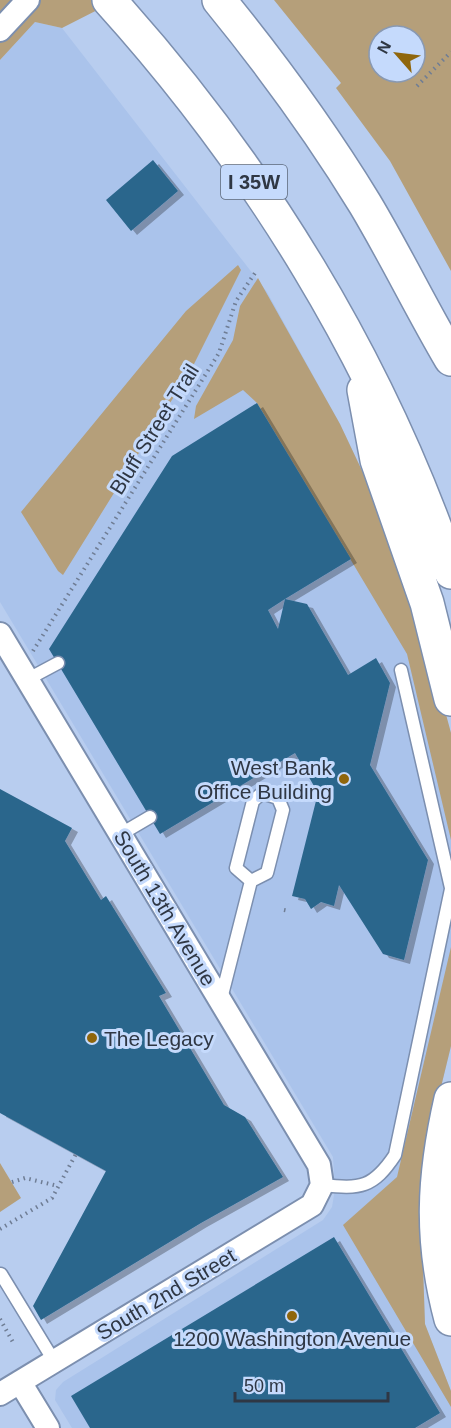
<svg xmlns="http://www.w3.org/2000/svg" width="451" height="1428" font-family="Arial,sans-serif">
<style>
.built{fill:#aac3eb}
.green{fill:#b59f7a;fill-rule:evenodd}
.building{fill:#2b668c;filter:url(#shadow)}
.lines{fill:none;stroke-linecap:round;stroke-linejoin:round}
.lane-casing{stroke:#7c8faf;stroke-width:15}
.street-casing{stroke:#7c8faf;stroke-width:26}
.highway-casing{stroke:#7c8faf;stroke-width:36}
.path{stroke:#6f7d94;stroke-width:4;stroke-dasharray:1.5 4.5;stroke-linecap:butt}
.lane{stroke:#fff;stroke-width:12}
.street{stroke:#fff;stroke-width:22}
.highway{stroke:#fff;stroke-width:33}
.poi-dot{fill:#8f660c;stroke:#c5dafc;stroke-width:2}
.labels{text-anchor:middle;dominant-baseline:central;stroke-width:6;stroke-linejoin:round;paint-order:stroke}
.shield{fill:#c5dafc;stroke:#5c687b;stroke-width:1.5}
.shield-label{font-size:20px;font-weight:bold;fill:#2f3744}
.street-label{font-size:21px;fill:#2f3744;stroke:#c5dafc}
.poi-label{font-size:21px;fill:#2f3744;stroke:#c5dafc;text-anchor:end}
</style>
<defs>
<filter id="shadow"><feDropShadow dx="6" dy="4" stdDeviation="0" flood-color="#0004"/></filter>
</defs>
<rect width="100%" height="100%" fill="#b8cdef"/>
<path class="built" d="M35,22L62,28L267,292L340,424L374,496L451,733V1046L432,1124L421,1209L425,1324L451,1391V1428H72L55,1400L56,1390L63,1382L323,1220L332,1207L335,1189L333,1157L0,602V60Z"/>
<path class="green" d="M0,0H117L62,28L35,22L0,60Z
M274,0H451V271L390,161L336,88L341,83ZM379,36H415V72H379Z
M238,265L241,270L193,366L63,575L58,571L21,512L186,311Z
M258,278L340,424L374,496L418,610L451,733V840L407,654L257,403L243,390L194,419L196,406L233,340L240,306Z
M451,947V1046L432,1124L421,1209L425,1324L451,1391V1407L343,1225L397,1177Z
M0,1163L21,1198L0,1212Z"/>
<path class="building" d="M153,160L178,191L131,231L106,200Z
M257,403L351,559L285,599L268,610L278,629L285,599L307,604L348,675L376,658L390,683L370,765L428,860L404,960L383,954L339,885L334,906L321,902L311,909L305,899L292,896L318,793L295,753L160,834L49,649L172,456Z
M0,789L72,828L65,841L101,900L106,896L166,993L159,996L224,1105L245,1117L283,1177L201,1223L41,1320L33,1306L106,1171L0,1113Z
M334,1237L440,1413L415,1428H90L71,1396Z"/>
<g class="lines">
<defs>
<path id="lane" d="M401,670L451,888
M28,679L58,663
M121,834L150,817
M221,999L251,881L236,868L253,801L262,793L278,798L283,810L267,873L251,881
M322,1185C361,1189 373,1188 395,1155L451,889
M1,1274L54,1361"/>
<path id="street" d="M0,30L28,0
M0,634L319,1165L322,1185L312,1205L0,1394
M20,1382L48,1428"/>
<path id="highway" d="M109,0C259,166 378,359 451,572
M219,0C272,65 321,132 365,204C395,254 421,308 451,359
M364,390L377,460L427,603L451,699
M451,1099C433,1178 430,1240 451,1319"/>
</defs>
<use href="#lane" class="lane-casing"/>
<use href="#street" class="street-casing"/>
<use href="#highway" class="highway-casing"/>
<path class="path" d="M417,86L451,52
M33,651L219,353L236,301L255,273
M284,910L289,911
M12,1182L25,1178L58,1186
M0,1229L52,1198L76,1154
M0,1319L14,1344"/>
<use href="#lane" class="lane"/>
<use href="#street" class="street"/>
<use href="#highway" class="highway"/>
</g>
<g class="poi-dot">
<circle cx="344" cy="779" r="6"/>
<circle cx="92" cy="1038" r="6"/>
<circle cx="292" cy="1316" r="6"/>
</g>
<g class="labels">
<rect class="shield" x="221" y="165" width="66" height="34" rx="4.5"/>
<g class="shield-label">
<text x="254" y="182">I 35W</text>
</g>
<g class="street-label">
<text transform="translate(154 429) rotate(-58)">Bluff Street Trail</text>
<text transform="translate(165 908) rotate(59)">South 13th Avenue</text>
<text transform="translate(166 1294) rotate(-31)">South 2nd Street</text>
</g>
<g class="poi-label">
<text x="332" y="767">West Bank<tspan x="332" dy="24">Office Building</tspan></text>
<text x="104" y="1038" text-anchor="start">The Legacy</text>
<text x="292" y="1338" text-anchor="middle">1200 Washington Avenue</text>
</g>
</g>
<g transform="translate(397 54) rotate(298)"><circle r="28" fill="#c5dafc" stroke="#8999b2" stroke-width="1.5"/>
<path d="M0-4.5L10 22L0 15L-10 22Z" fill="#8f660c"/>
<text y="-9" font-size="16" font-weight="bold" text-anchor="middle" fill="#2f3744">N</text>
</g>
<path d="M235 1392v9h153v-9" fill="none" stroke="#2f3744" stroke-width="3"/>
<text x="244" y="1392" font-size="18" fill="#2f3744" stroke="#c5dafc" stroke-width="4.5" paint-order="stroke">50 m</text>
</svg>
